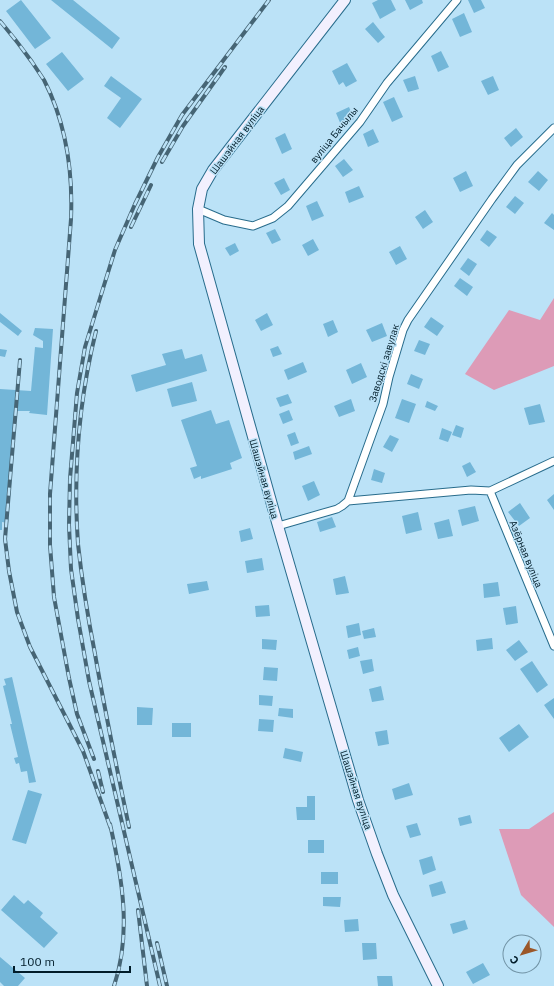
<svg xmlns="http://www.w3.org/2000/svg" width="554" height="986" font-family="'IBM Plex Sans',sans-serif">
<style>
.green{fill:#dd9bb7}
.building{fill:#73b6d8}
.lines{fill:none;stroke-linecap:round;stroke-linejoin:round}
.street-casing{stroke:#286c8c;stroke-width:9}
.secondary-casing{stroke:#286c8c;stroke-width:12}
.street{stroke:#fff;stroke-width:7}
.secondary{stroke:#f2f0fe;stroke-width:10}
.rail-casing{stroke:#466575;stroke-width:4}
.rail{stroke:#bbe2f7;stroke-width:2.5;stroke-dasharray:8;stroke-linecap:butt}
.labels{text-anchor:middle;dominant-baseline:central;stroke-width:3;stroke-linejoin:round;paint-order:stroke}
.street-label{font-size:10px;fill:#011c29;stroke:#bbe2f7}
</style>
<rect width="100%" height="100%" fill="#bbe2f7"/>
<path class="green" d="M554,298V366L494,390L465,374L509,310L540,320Z
M554,812V927L521,895L499,829H529Z"/>
<path class="building" d="M21,0L51,38L35,49L6,11Z
M51,0H73L120,38L112,49Z
M378,0H391L396,10L380,19L372,3Z
M405,0H422L423,3L410,10Z
M468,0H481L485,8L474,13Z
M464,13L472,32L460,37L452,19Z
M373,22L385,37L378,43L365,29Z
M441,51L449,67L438,72L431,56Z
M62,52L84,79L68,91L46,64Z
M347,63L357,81L346,87L343,82L339,85L332,71Z
M111,76L142,99L120,128L107,118L121,98L104,86Z
M415,76L419,89L408,92L403,80Z
M493,76L499,90L488,95L481,81Z
M394,97L403,117L392,122L383,102Z
M349,107L354,119L341,125L336,113Z
M516,128L523,137L511,147L504,138Z
M373,129L379,142L368,147L363,134Z
M285,133L292,149L282,154L275,138Z
M344,159L353,170L343,177L335,166Z
M466,171L473,186L460,192L453,178Z
M538,171L548,180L539,191L528,182Z
M284,178L290,190L281,195L274,183Z
M359,186L364,197L349,203L345,192Z
M515,196L524,203L515,214L506,207Z
M317,201L324,216L312,221L306,206Z
M425,210L433,222L423,229L415,217Z
M552,213L554,215V230L544,223Z
M275,229L281,240L272,244L266,233Z
M487,230L497,237L489,247L480,240Z
M313,239L319,250L308,256L302,245Z
M235,243L239,251L230,256L225,248Z
M400,246L407,259L396,265L389,252Z
M468,258L477,264L469,276L460,269Z
M460,278L473,287L467,296L454,286Z
M0,313L22,331L18,336L0,322Z
M267,313L273,325L261,331L255,320Z
M431,317L444,326L437,336L424,327Z
M333,320L338,332L328,337L323,324Z
M382,323L387,336L372,342L366,330Z
M35,328L53,329L47,415L29,413L30,411H17L8,523L2,522V530H0V389L31,391L35,347L43,348V341L33,335Z
M419,340L430,344L425,355L414,351Z
M278,346L282,354L273,357L270,349Z
M0,349L7,350L5,357L0,356Z
M182,349L185,359L202,354L207,371L136,392L131,375L166,365L162,354Z
M303,362L307,372L288,380L284,370Z
M361,363L367,377L352,384L346,370Z
M411,374L423,379L419,389L407,384Z
M192,382L197,401L172,407L167,389Z
M288,394L292,403L280,407L276,398Z
M351,399L355,411L339,417L334,406Z
M402,399L416,404L409,423L395,418Z
M427,401L438,406L435,411L425,407Z
M540,404L545,422L529,425L524,408Z
M211,410L216,424L229,420L242,458L230,463L232,469L201,479V476L194,479L190,468L197,466L181,420Z
M289,410L293,420L283,424L279,414Z
M456,425L464,428L461,438L452,435Z
M442,428L452,432L448,442L439,439Z
M295,432L299,443L291,446L287,435Z
M390,435L399,439L392,452L383,447Z
M309,446L312,454L295,460L293,452Z
M470,462L476,472L467,477L462,466Z
M374,469L385,473L382,483L371,480Z
M314,481L320,495L308,501L302,486Z
M554,494V510L547,500Z
M520,503L530,518L519,526L508,512Z
M475,506L479,521L462,526L458,510Z
M418,512L422,530L406,534L402,516Z
M332,517L336,527L320,532L317,522Z
M449,519L453,536L438,539L434,523Z
M250,528L253,539L241,542L239,531Z
M262,558L264,570L247,573L245,561Z
M345,576L349,593L336,595L333,579Z
M207,581L209,590L189,594L187,584Z
M498,582L500,596L484,598L483,584Z
M269,605L270,616L256,617L255,606Z
M516,606L518,623L506,625L503,608Z
M359,623L361,635L348,638L346,626Z
M374,628L376,637L364,639L362,631Z
M492,638L493,649L477,651L476,640Z
M262,639L277,640L276,650L262,649Z
M519,640L528,652L515,661L506,650Z
M358,647L360,656L349,659L347,650Z
M372,659L374,671L363,674L360,661Z
M532,661L548,685L537,693L520,669Z
M264,667L278,668L277,681L263,680Z
M12,677L36,782L29,783L27,771L21,772L19,763L16,764L14,758L18,757L10,724H12L3,686L6,685L4,679Z
M381,686L384,700L372,702L369,689Z
M259,695L273,696L272,706L259,705Z
M554,698V719L544,705Z
M137,707L153,708L152,725H137Z
M279,708L293,709V718L278,716Z
M259,719L274,720L273,732L258,731Z
M172,723H191V737H172Z
M519,724L529,737L509,752L499,738Z
M387,730L389,744L378,746L375,732Z
M285,748L303,752L301,762L283,758Z
M409,783L413,795L395,800L392,789Z
M28,790L42,794L26,844L12,840Z
M307,796H315V820H297L296,807H307Z
M470,815L472,823L460,826L458,818Z
M417,823L421,835L410,838L406,826Z
M308,840H324V853H308Z
M432,856L436,870L423,875L419,860Z
M321,872H338V884H321Z
M442,881L446,893L432,897L429,885Z
M14,895L24,904L28,900L43,913L40,917L58,933L44,948L1,910Z
M323,897H341L340,907L323,906Z
M358,919L359,931L345,932L344,920Z
M465,920L468,929L453,934L450,924Z
M362,943H376L377,959L363,960Z
M0,957L25,978L18,986H4L0,982Z
M483,963L490,975L473,984L466,972Z
M377,976H392L393,986H378Z"/>
<g class="lines">
<defs>
<path id="street" d="M198,209L224,220L253,226L273,218L288,206L360,122L387,83L457,0
M490,491L554,461
M348,501L471,490L490,491L554,646
M278,526L337,509L342,506L348,501L383,404L389,377L403,330L408,320L492,199L517,165L554,128"/>
<path id="secondary" d="M345,0L213,170L202,189L198,209L199,244L278,526L358,800L377,854L393,895L438,986"/>
</defs>
<use href="#street" class="street-casing"/>
<use href="#secondary" class="secondary-casing"/>
<use href="#street" class="street"/>
<use href="#secondary" class="secondary"/>
<defs>
<path id="rail" d="M0,21C11,34 22,48 32,62C36,68 40,74 44,80C66,123 73,171 71,219L50,494V545L54,597L69,678L77,714L94,759
M162,162L183,126L225,67
M131,227L151,185
M96,331C79,400 73,473 78,544C82,581 88,618 95,654C105,712 117,769 129,827
M20,360L5,539L9,571L17,612L30,647L83,751L111,829
M98,771L103,792
M110,824C122,877 132,933 114,986
M138,910L147,986
M157,943L167,986
M160,986L89,681L78,619L71,569L69,525L70,479L77,393L85,347L101,295L115,250L135,204L158,157L182,115L269,0"/>
</defs>
<use href="#rail" class="rail-casing"/>
<use href="#rail" class="rail"/>
</g>
<g class="labels">
<g class="street-label">
<text transform="translate(334 135) rotate(-51)">вуліца Бачылы</text>
<text transform="translate(237 140) rotate(-53)">Шашэйная вуліца</text>
<text transform="translate(384 363) rotate(-73)">Заводскі завулак</text>
<text transform="translate(264 479) rotate(74)">Шашэйная вуліца</text>
<text transform="translate(526 554) rotate(68)">Азёрная вуліца</text>
<text transform="translate(356 790) rotate(72)">Шашэйная вуліца</text>
</g>
</g>
<g transform="translate(522 954) rotate(232)"><circle r="19" fill="#bbe2f7" stroke="#7193a5"/>
<path d="M0-3L7 15L0 10L-7 15Z" fill="#9b5729"/>
<text y="-6" font-size="11" font-weight="bold" text-anchor="middle" fill="#011c29">С</text>
</g>
<path d="M14 966v6h116v-6" fill="none" stroke="#011c29" stroke-width="2"/>
<text x="20" y="966" font-size="12" fill="#011c29" stroke="#bbe2f7" stroke-width="3" paint-order="stroke">100 m</text>
</svg>
